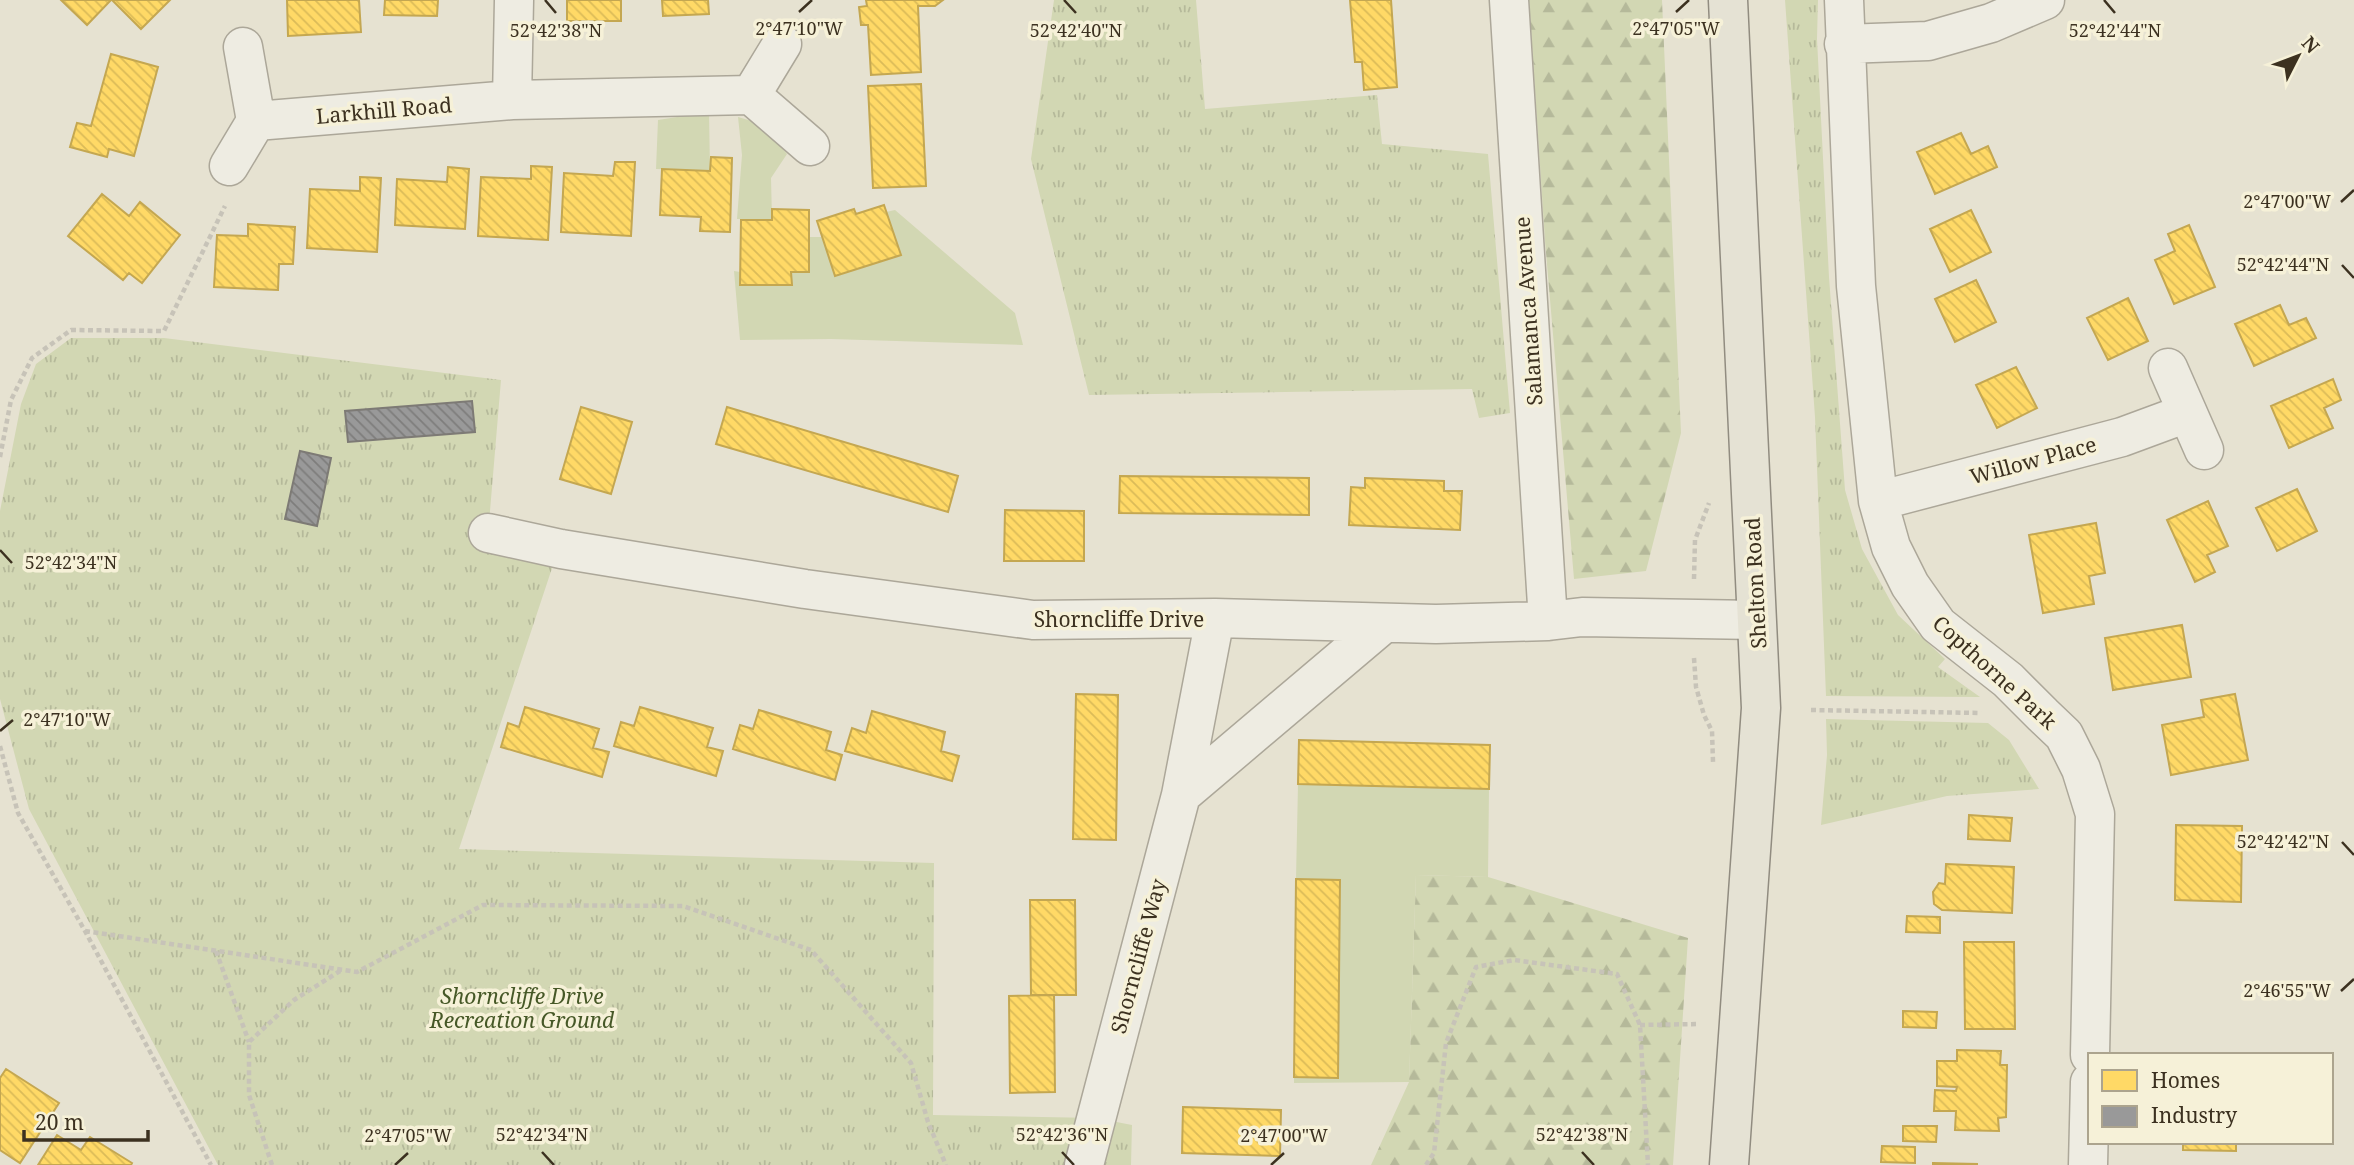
<svg xmlns="http://www.w3.org/2000/svg" width="2354" height="1165" font-family="'Noto Serif',serif">
<style>
.grass{fill:url(#grass-tufts)}
.forest{fill:url(#forest-firs)}
.garden{fill:#d2d7b3}
.homes{fill:url(#homes-back-hatch);stroke:#c4a751;stroke-width:2}
.industry{fill:url(#industry-back-hatch);stroke:#7d7a75;stroke-width:2}
.lines{fill:none;stroke-linecap:round;stroke-linejoin:round}
.minor-casing{stroke:#aca799;stroke-width:41}
.major-casing{stroke:#918c80;stroke-width:41}
.path{stroke:#c7c3b8;stroke-width:4.5;stroke-dasharray:5 3.5;stroke-linecap:butt}
.minor{stroke:#eeece2;stroke-width:38}
.major{stroke:#e5e2d4;stroke-width:38}
.ticks{fill:none;stroke:#3c3120;stroke-width:2.5}
.labels{text-anchor:middle;dominant-baseline:central;stroke-width:7;stroke-linejoin:round;paint-order:stroke}
.street-label{font-size:21px;fill:#3c3120;stroke:#f6f1d8}
.park-label{font-size:21px;font-style:italic;fill:#465827;stroke:#f6f1d8}
.ticks-label{font-size:18px;text-anchor:middle;fill:#3c3120;stroke:#f6f1d8;stroke-width:7;stroke-linejoin:round;paint-order:stroke}
</style>
<defs>
<pattern id="grass-tufts" width="24" height="20" patternUnits="userSpaceOnUse" patternTransform="scale(1.75)"><rect width="24" height="20" fill="#d2d7b3"/><path d="M3 7l-1-3M5 7V3M7 7l1-3M15 17l-1-3M17 17v-4M19 17l1-3" fill="none" stroke="#b5b99a"/></pattern>
<pattern id="forest-firs" width="22" height="20" patternUnits="userSpaceOnUse" patternTransform="scale(1.75)"><rect width="22" height="20" fill="#d2d7b3"/><path d="M5 1l3.5 6h-7zM16 11l3.5 6h-7z" fill="#b5b99a"/></pattern>
<pattern id="homes-back-hatch" width="6" height="6" patternUnits="userSpaceOnUse" patternTransform="scale(1.75)"><rect width="6" height="6" fill="#ffd966"/><path d="M-1 5l2 2M0 0l6 6M5-1l2 2" fill="none" stroke="#dbbb58"/></pattern>
<pattern id="industry-back-hatch" width="6" height="6" patternUnits="userSpaceOnUse" patternTransform="scale(1.75)"><rect width="6" height="6" fill="#999"/><path d="M-1 5l2 2M0 0l6 6M5-1l2 2" fill="none" stroke="#7e7d7c"/></pattern>
</defs>
<rect width="100%" height="100%" fill="#e6e2d1"/>
<path class="grass" d="M1054,0H1196L1205,109L1377,95L1382,144L1488,154L1510,413L1479,418L1472,389L1089,395L1031,159Z
M1785,0H1818L1817,39L1829,277L1845,490L1862,549L1898,615L1945,659L1938,667L1980,697L1826,696L1815,417Z
M71,338H164L501,380L489,523L561,541L459,849L934,863L933,1115L1096,1118L1132,1125L1131,1165H218L29,809L0,699V511L21,404L36,364Z
M1826,719L1988,723L2009,740L2039,789L1947,796L1821,825L1827,755Z"/>
<path class="forest" d="M1529,0H1662L1681,433L1646,571L1574,579L1545,241Z
M1416,875L1488,877L1688,938L1673,1165H1371L1409,1082Z"/>
<path class="garden" d="M709,112L710,171L656,169L658,120Z
M738,117L762,124L787,154L771,178L772,220L737,219L742,155Z
M895,210L1015,313L1023,345L831,339L740,340L734,271L740,272L741,285H791V272H809V237H822L835,276L900,255L886,212Z
M1298,784L1489,789L1488,877L1416,875L1409,1082L1294,1083V1077L1337,1078L1340,880L1296,879Z"/>
<path class="homes" d="M61,0H111L87,25Z
M112,0H170L141,29Z
M287,0H359L361,32L288,36Z
M385,0H438L437,16L384,15Z
M567,0H621V21H567Z
M662,0H708L709,14L663,16Z
M866,0H943L935,6H918L921,72L871,75L868,25H861L859,7L867,6Z
M1350,0H1391L1397,87L1364,90L1362,62H1355Z
M111,54L158,67L134,156L109,149L107,157L70,147L77,123L91,126Z
M921,84L926,186L873,188L868,86Z
M1961,133L1971,154L1988,146L1997,167L1935,194L1917,152Z
M711,157L732,158L730,232L700,231L701,217L660,215L662,169L710,171Z
M615,162H635L631,236L561,232L564,173L613,176Z
M531,166L552,167L548,240L478,236L481,177L531,179Z
M448,167L469,169L465,229L395,225L397,179L447,182Z
M360,177L381,178L377,252L307,248L310,189L360,191Z
M102,194L129,216L140,202L180,235L142,283L129,273L123,280L68,236Z
M884,205L901,255L835,276L817,221L854,209L856,214Z
M772,209L809,210V272H791L792,285H740L741,220H772Z
M1971,210L1991,252L1950,272L1930,229Z
M248,224L295,227L293,264H279L278,290L214,287L217,235L248,236Z
M2189,225L2215,287L2174,304L2155,260L2175,251L2168,234Z
M1976,280L1996,322L1955,342L1935,299Z
M2128,298L2148,341L2108,360L2087,318Z
M2280,305L2289,325L2306,318L2316,338L2254,366L2235,324Z
M2016,367L2037,408L1997,428L1976,385Z
M2333,379L2341,400L2324,408L2333,428L2289,448L2271,406Z
M581,407L632,422L611,494L560,479Z
M727,407L958,476L948,512L716,444Z
M1120,476L1309,478V515L1119,513Z
M1365,478L1444,481V491H1462L1460,530L1349,525L1351,487L1365,488Z
M2297,489L2317,531L2277,551L2256,508Z
M2208,501L2228,546L2207,555L2215,572L2195,582L2167,520Z
M1005,510L1084,511V561H1004Z
M2096,523L2105,573L2089,576L2094,604L2043,613L2029,535Z
M2182,625L2191,677L2113,690L2105,638Z
M1076,694L1118,695L1116,840L1073,839Z
M2235,694L2248,760L2171,775L2162,725L2204,717L2201,700Z
M525,707L599,729L593,748L609,752L602,777L501,747L508,723L519,727Z
M640,707L713,728L707,747L723,751L716,776L614,746L621,722L634,726Z
M759,710L831,732L826,750L842,755L835,780L733,749L740,725L753,729Z
M872,711L945,732L941,751L959,756L952,781L845,751L852,728L866,733Z
M1299,740L1490,745L1489,789L1298,784Z
M1969,815L2012,818L2010,841L1968,839Z
M2176,825L2242,826L2241,902L2175,900Z
M1946,864L2014,867L2012,913L1942,910L1934,904L1933,892L1939,883L1945,884Z
M1296,879L1340,880L1338,1078L1294,1077Z
M1030,900H1075L1076,995H1031Z
M1907,916L1940,917V933L1906,932Z
M1964,942H2014L2015,1029H1965Z
M1054,995L1055,1092L1010,1093L1009,996Z
M1903,1011L1937,1012L1936,1028L1903,1027Z
M1957,1050L2001,1051L2000,1065H2007L2006,1117L1998,1118L1999,1131L1955,1130L1956,1111H1934L1935,1090L1956,1091L1957,1087L1937,1086V1061H1957Z
M6,1069L59,1103L20,1163L0,1150V1078Z
M1183,1107L1281,1110L1280,1156L1182,1153Z
M1903,1126H1937L1936,1142L1903,1141Z
M57,1135L81,1150L90,1137L132,1163L131,1165H38Z
M2183,1142H2236V1151L2183,1150Z
M1882,1146L1915,1147V1163L1881,1162Z
M1933,1163L1977,1164V1165H1933Z"/>
<path class="industry" d="M472,401L475,432L348,442L345,411Z
M300,451L331,458L317,526L285,519Z"/>
<g class="lines">
<defs>
<path id="minor" d="M1509,0L1548,621
M1844,0L1856,286L1878,501L1891,547L1910,585L1938,625L2008,680L2043,715L2064,735L2081,769L2095,814L2090,1055
M1844,44L1928,41L1991,23L2045,0
M751,95L810,146
M512,100L751,95L782,44
M256,121L512,100L514,0
M229,166L256,121L243,47
M2168,368L2204,450
M1878,501L2122,437L2187,413
M488,533L561,549L805,589L1033,620L1215,618L1436,624L1548,621L1582,617L1756,620
M1181,795L1383,624
M1084,1165L1181,795L1215,618
M2088,1165L2090,1082"/>
<path id="major" d="M1728,0L1761,708L1729,1165"/>
</defs>
<use href="#minor" class="minor-casing"/>
<use href="#major" class="major-casing"/>
<path class="path" d="M0,457L11,400L32,358L71,330L164,331L225,206
M1694,579L1695,540L1709,503
M1694,658L1696,687L1704,715L1712,731L1713,762
M1811,710L1981,713
M0,746L18,813L85,931L211,1165
M85,931L357,972L483,905L683,906L811,950L911,1063L928,1122L946,1165
M216,951L249,1042
M1640,1025L1699,1024
M272,1165L249,1095V1042L294,1000L340,971
M1426,1165L1434,1153L1446,1043L1476,967L1514,960L1617,974L1640,1025L1648,1165"/>
<use href="#minor" class="minor"/>
<use href="#major" class="major"/>
</g>
<path class="ticks" d="M545,0L556,13M1064,0L1076,13M2104,0L2115,13M799,12L812,0M1676,12L1689,0M2341,202L2354,190M2342,265L2354,278M0,550L12,563M0,731L13,720M2342,842L2354,855M2341,991L2354,979M542,1152L554,1165M1062,1152L1074,1165M1582,1152L1594,1165M395,1165L408,1153M1271,1165L1284,1153"/>
<g class="labels">
<g class="street-label">
<text transform="translate(384 110) rotate(-5)">Larkhill Road</text>
<text transform="translate(1528 311) rotate(-94)">Salamanca Avenue</text>
<text transform="translate(2033 460) rotate(-15)">Willow Place</text>
<text transform="translate(1755 583) rotate(-93)">Shelton Road</text>
<text x="1119" y="619">Shorncliffe Drive</text>
<text transform="translate(1995 672) rotate(42)">Copthorne Park</text>
<text transform="translate(1138 956) rotate(-75)">Shorncliffe Way</text>
</g>
<g class="park-label">
<text x="522" y="996">Shorncliffe Drive<tspan x="522" dy="24">Recreation Ground</tspan></text>
</g>
</g>
<g class="ticks-label">
<text x="799" y="35">2°47'10"W</text>
<text x="1676" y="35">2°47'05"W</text>
<text x="556" y="37">52°42'38"N</text>
<text x="1076" y="37">52°42'40"N</text>
<text x="2115" y="37">52°42'44"N</text>
<text x="2287" y="208">2°47'00"W</text>
<text x="2283" y="271">52°42'44"N</text>
<text x="71" y="569">52°42'34"N</text>
<text x="67" y="726">2°47'10"W</text>
<text x="2283" y="848">52°42'42"N</text>
<text x="2287" y="997">2°46'55"W</text>
<text x="542" y="1141">52°42'34"N</text>
<text x="1062" y="1141">52°42'36"N</text>
<text x="1582" y="1141">52°42'38"N</text>
<text x="408" y="1142">2°47'05"W</text>
<text x="1284" y="1142">2°47'00"W</text>
</g>
<rect x="2088" y="1053" width="245" height="91" fill="#f6f1d8" stroke="#aca48e" stroke-width="2"/>
<rect x="2102" y="1070" width="35" height="21" fill="#ffd966" stroke="#aca48e" stroke-width="2"/>
<text x="2151" y="1088" font-size="21" fill="#3c3120">Homes</text>
<rect x="2102" y="1106" width="35" height="21" fill="#999999" stroke="#aca48e" stroke-width="2"/>
<text x="2151" y="1123" font-size="21" fill="#3c3120">Industry</text>
<g transform="translate(2298 56) rotate(48)" stroke="#f6f1d8" stroke-width="5" paint-order="stroke">
<path d="M0-5L12 26L0 18L-12 26Z" fill="#3c3120"/>
<text y="-10" font-size="19" font-weight="bold" text-anchor="middle" fill="#3c3120">N</text>
</g>
<path d="M24 1130v10h124v-10" fill="none" stroke="#3c3120" stroke-width="3.5"/>
<text x="35" y="1130" font-size="21" fill="#3c3120" stroke="#f6f1d8" stroke-width="5" paint-order="stroke">20 m</text>
</svg>
